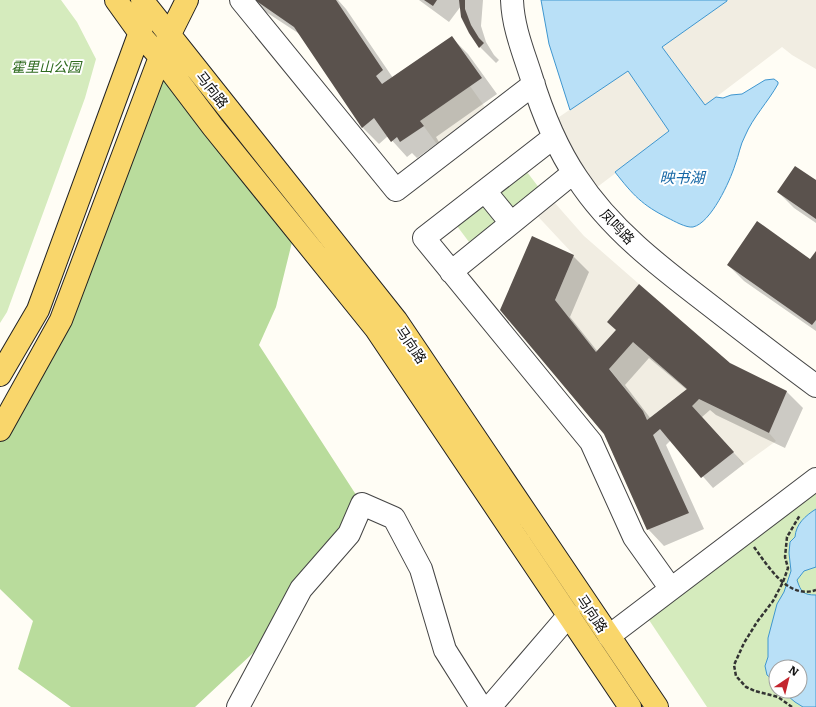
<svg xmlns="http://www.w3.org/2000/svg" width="816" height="707" font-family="Literata,'Noto Sans SC',serif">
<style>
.green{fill:#d5ebbd;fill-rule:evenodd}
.forest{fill:#b9dc9c}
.plaza{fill:#f1ede2}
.water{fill:#b9e0f7;stroke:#3f96cf}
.shadow{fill:#0003;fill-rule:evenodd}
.building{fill:#5a524d;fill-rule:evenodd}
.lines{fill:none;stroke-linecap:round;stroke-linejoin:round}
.minor-casing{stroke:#444;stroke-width:24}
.major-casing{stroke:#222;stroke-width:24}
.path{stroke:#333;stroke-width:2.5;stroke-dasharray:4 2;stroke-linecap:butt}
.minor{stroke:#fff;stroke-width:22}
.major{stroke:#f9d66b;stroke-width:22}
.labels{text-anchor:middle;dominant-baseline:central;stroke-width:4;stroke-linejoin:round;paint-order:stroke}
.park-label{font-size:14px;font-style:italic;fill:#2f6b1f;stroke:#fff}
.street-label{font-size:14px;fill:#111;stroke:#fff}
.water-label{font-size:15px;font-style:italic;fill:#1768a6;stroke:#fff}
</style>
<rect width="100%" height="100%" fill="#fffdf5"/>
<path class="green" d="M0,0H61L77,22L96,59L85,98L7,312L0,323Z
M527,172L540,189L513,208L501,192Z
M483,206L496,223L469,242L457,226Z
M816,489V707H707L647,617ZM776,667H800V691H776Z"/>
<path class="forest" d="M160,57L295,230L276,307L259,345L362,504L281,627L195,707H71L18,669L33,621L0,589V430L61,320Z"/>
<path class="plaza" d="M729,0H816V69L792,55L782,47L588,194L549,124Z
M470,86L492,117L444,154L420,121Z
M547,194L584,236L639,284L607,322L633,342L699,399L769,433L776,441L743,465L734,452L692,406L679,395L647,420L643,411L555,300L574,255L530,208Z"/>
<path class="water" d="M541,0H727V1L662,47L705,105L716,97L723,98L731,95L742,94L765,80L774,79L778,82V84C768,102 753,117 745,136C740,145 739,155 735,165C730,181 711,223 693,227C686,228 674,221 668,218C642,205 633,195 615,172L669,131L628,71L570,110L549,44Z
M816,509V567L804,571L797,580C801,592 803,595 816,595V707H803L795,702L782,691H800V667H776V686L773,680L767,675L765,666L768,657V638L777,604L784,592L791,571L789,553L790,542L795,537C796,524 805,516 816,509Z"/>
<path class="shadow" d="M254,0H338L346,9L393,78L452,38L468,54L497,94L436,137L439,142L417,158L412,153L407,157L388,136L379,144L363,128L301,35L266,12Z
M419,0H483L481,26L486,42L494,55L499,60L496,63L480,47L461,6L449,22Z
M816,182V223L794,208L778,192Z
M816,252V331L744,281L728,265L811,260Z
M573,256L589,272L570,317L598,352L616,330L729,364L787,392L803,408L785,448L716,415L710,410L702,417L744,464L713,488L671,440L666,445L704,529L664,546L648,529L604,434L502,310ZM649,358L687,390L651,419L625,385Z"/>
<path class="building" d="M255,0H336L383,70L376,76L382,84L452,36L482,78L420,121L424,126L400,142L397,137L391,142L374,118L362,128L294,27Z
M424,0H437L433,6Z
M459,0H465V9L471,25L479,38L484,43L479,48L469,33L461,17Z
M795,166L816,180V219L777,192Z
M757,221L810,259L816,251V320L812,325L727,265Z
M532,236L574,255L555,300L596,352L616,330L607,322L639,284L730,363L787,391L769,433L699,399L692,406L734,452L701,478L660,429L653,435L689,513L647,530L604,434L500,310ZM633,342L687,389L647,420L643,411L609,369Z"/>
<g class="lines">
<defs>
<path id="minor" d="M241,0L396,190L534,84
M512,0C513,27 523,51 531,76C542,112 556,147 577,178C610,229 660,267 707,303C743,331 779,359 816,386
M554,137L424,238L591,442L634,537L671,589
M485,191L511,223
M451,272L573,173
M609,636L816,479
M238,707L301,589L349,534L362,504L394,518L421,569L445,650L481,707
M490,707L569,615"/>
<path id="major" d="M116,0L144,39L160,57L213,127L376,329L630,707
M142,0L396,320L657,707
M0,375L38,310L144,21
M0,430L61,320L160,57L170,34L187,0"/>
</defs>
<use href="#minor" class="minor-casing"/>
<use href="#major" class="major-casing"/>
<path class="path" d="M754,547C768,566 788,600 816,590
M792,707L778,697L755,691L746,687L736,676L734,665L744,643L757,622L773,601L783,582L788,568L785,557L787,537L800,515"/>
<use href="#minor" class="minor"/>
<use href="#major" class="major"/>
</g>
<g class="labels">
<g class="park-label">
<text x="46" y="66">霍里山公园</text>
</g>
<g class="street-label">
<text transform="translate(213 89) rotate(52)">马向路</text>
<text transform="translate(618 226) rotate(46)">凤鸣路</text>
<text transform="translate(412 344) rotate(56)">马向路</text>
<text transform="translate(593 613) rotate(56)">马向路</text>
</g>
<g class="water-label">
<text x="682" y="176">映书湖</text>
</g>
</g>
<g transform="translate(788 679) rotate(35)"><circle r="19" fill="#ffffff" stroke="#a0a0a0"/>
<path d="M0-3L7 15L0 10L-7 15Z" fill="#c4262e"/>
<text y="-6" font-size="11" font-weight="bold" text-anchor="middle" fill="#111111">N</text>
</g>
</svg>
